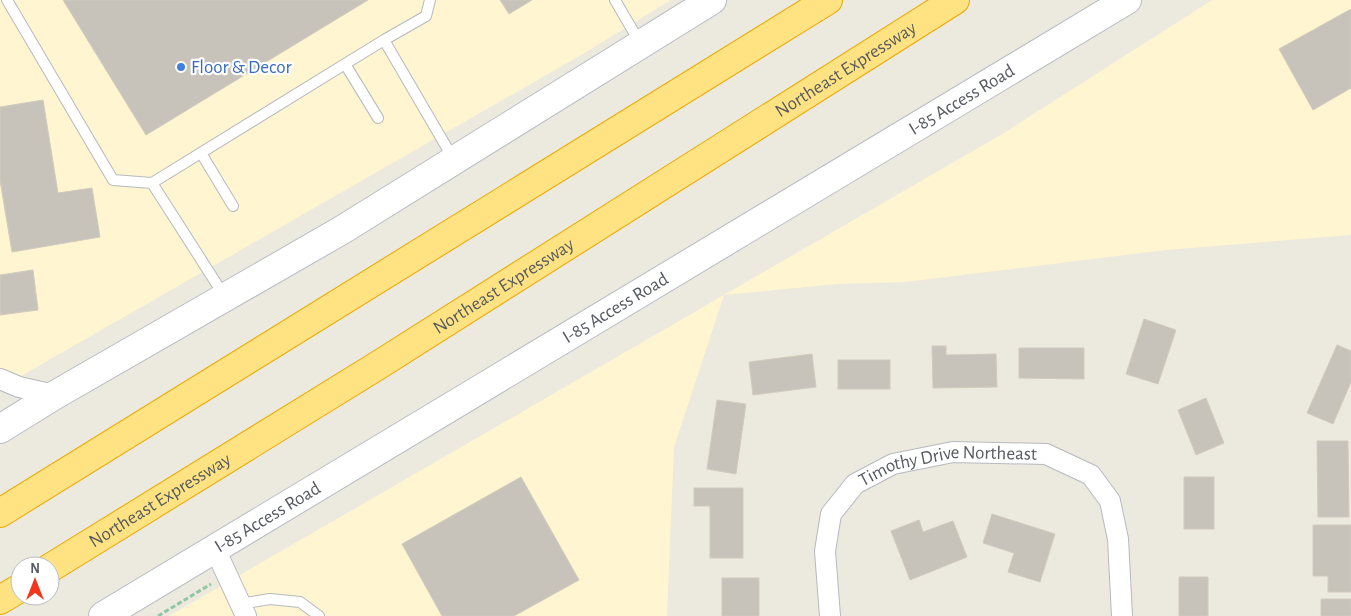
<svg xmlns="http://www.w3.org/2000/svg" width="1351" height="616" font-family="'Alegreya Sans',sans-serif">
<style>
.commercial{fill:#fff5d0}
.building{fill:#c7c3bb;stroke:#d1cbbc}
.lines{fill:none;stroke-linecap:round;stroke-linejoin:round}
.service-casing{stroke:#b6b9bf;stroke-width:12}
.minor-casing{stroke:#b6b9bf;stroke-width:22}
.secondary-casing{stroke:#b7bbc2;stroke-width:30}
.motorway-casing{stroke:#eaa800;stroke-width:30}
.path{stroke:#91c6a2;stroke-width:3;stroke-dasharray:5 2.5;stroke-linecap:butt}
.service{stroke:#fff;stroke-width:10}
.minor{stroke:#fff;stroke-width:20}
.secondary{stroke:#fff;stroke-width:28}
.motorway{stroke:#ffe382;stroke-width:28}
.shop-dot{fill:#3f7fe0;stroke:#fff;stroke-width:2}
.labels{text-anchor:middle;dominant-baseline:central;stroke-width:4.5;stroke-linejoin:round;paint-order:stroke}
.shop-label{font-size:19px;fill:#366cbe;stroke:#fff;text-anchor:start}
.street-label{font-size:19px;fill:#575b61;stroke:#fff}
</style>
<rect width="100%" height="100%" fill="#ece9de"/>
<path class="commercial" d="M0,0H671L583,54L0,388Z
M1212,0H1351V235L1166,250L905,282L838,284L724,295L674,447L667,616H169L1004,133Z"/>
<path class="building" d="M63,0H368L146,135Z
M500,0H532L509,14Z
M1351,9V88L1313,110L1279,49Z
M43,100L58,193L92,188L100,237L12,252L0,180V107Z
M33,270L38,310L0,315V275Z
M1144,319L1176,330L1158,384L1126,374Z
M1337,345L1351,351V382L1333,424L1307,413Z
M932,346H946V355L996,354L997,387L933,388Z
M1019,348H1084V379L1019,378Z
M812,354L816,387L753,395L749,362Z
M838,360H890V389H838Z
M1206,398L1224,443L1196,455L1178,410Z
M717,400L746,404L736,474L707,469Z
M1317,441H1348L1349,517H1318Z
M521,477L579,580L514,616H442L402,544Z
M1184,477H1214V529H1184Z
M694,488H743V558H710V506H694Z
M992,514L1055,534L1040,582L1008,572L1014,553L983,543Z
M919,520L923,532L953,521L967,557L910,580L891,531Z
M1313,525H1351V592H1328V576H1313Z
M1179,577H1208V616H1179Z
M722,578H759V616H722Z
M1321,599H1351V616H1321Z"/>
<g class="lines">
<defs>
<path id="service" d="M7,0L113,180L152,183
M615,0L640,43
M384,40L426,16L430,0
M345,64L378,118
M201,153L233,206
M225,297L152,183L384,40L454,160
M240,604L270,599L300,602L319,616"/>
<g id="minor">
<path d="M0,379L19,387L55,395"/>
<path d="M215,549L246,616"/>
<path id="s1" d="M830,616L825,551L831,514L855,484L893,464L953,452L1046,454L1091,475L1110,501L1118,539L1122,616"/>
</g>
<g id="secondary">
<path d="M0,429L55,395L342,230L712,0"/>
<path id="s2" d="M103,616L1127,0"/>
</g>
<g id="motorway">
<path d="M0,513L828,0"/>
<path id="s3" d="M50,568L377,366L955,0"/>
<path d="M0,600L20,588"/>
</g>
</defs>
<use href="#service" class="service-casing"/>
<use href="#minor" class="minor-casing"/>
<use href="#secondary" class="secondary-casing"/>
<use href="#motorway" class="motorway-casing"/>
<path class="path" d="M158,616L211,584"/>
<use href="#service" class="service"/>
<use href="#minor" class="minor"/>
<use href="#secondary" class="secondary"/>
<use href="#motorway" class="motorway"/>
</g>
<circle class="shop-dot" cx="181" cy="67" r="5"/>
<g class="labels">
<g class="shop-label">
<text x="191" y="67">Floor &amp; Decor</text>
</g>
<g class="street-label">
<text stroke="none"><textPath href="#s3" startOffset="939">Northeast Expressway</textPath></text>
<text stroke="none"><textPath href="#s2" startOffset="1002">I-85 Access Road</textPath></text>
<text stroke="none"><textPath href="#s3" startOffset="534">Northeast Expressway</textPath></text>
<text stroke="none"><textPath href="#s2" startOffset="598">I-85 Access Road</textPath></text>
<text stroke="none"><textPath href="#s1" startOffset="238">Timothy Drive Northeast</textPath></text>
<text stroke="none"><textPath href="#s3" startOffset="129">Northeast Expressway</textPath></text>
<text stroke="none"><textPath href="#s2" startOffset="192">I-85 Access Road</textPath></text>
</g>
</g>
<g transform="translate(35 581)"><circle r="24" fill="#ffffff" stroke="#bcbdc0"/>
<path d="M0-4L9 19L0 12L-9 19Z" fill="#f3351d"/>
<text y="-8" font-size="14" font-weight="bold" text-anchor="middle" fill="#575b61">N</text>
</g>
</svg>
